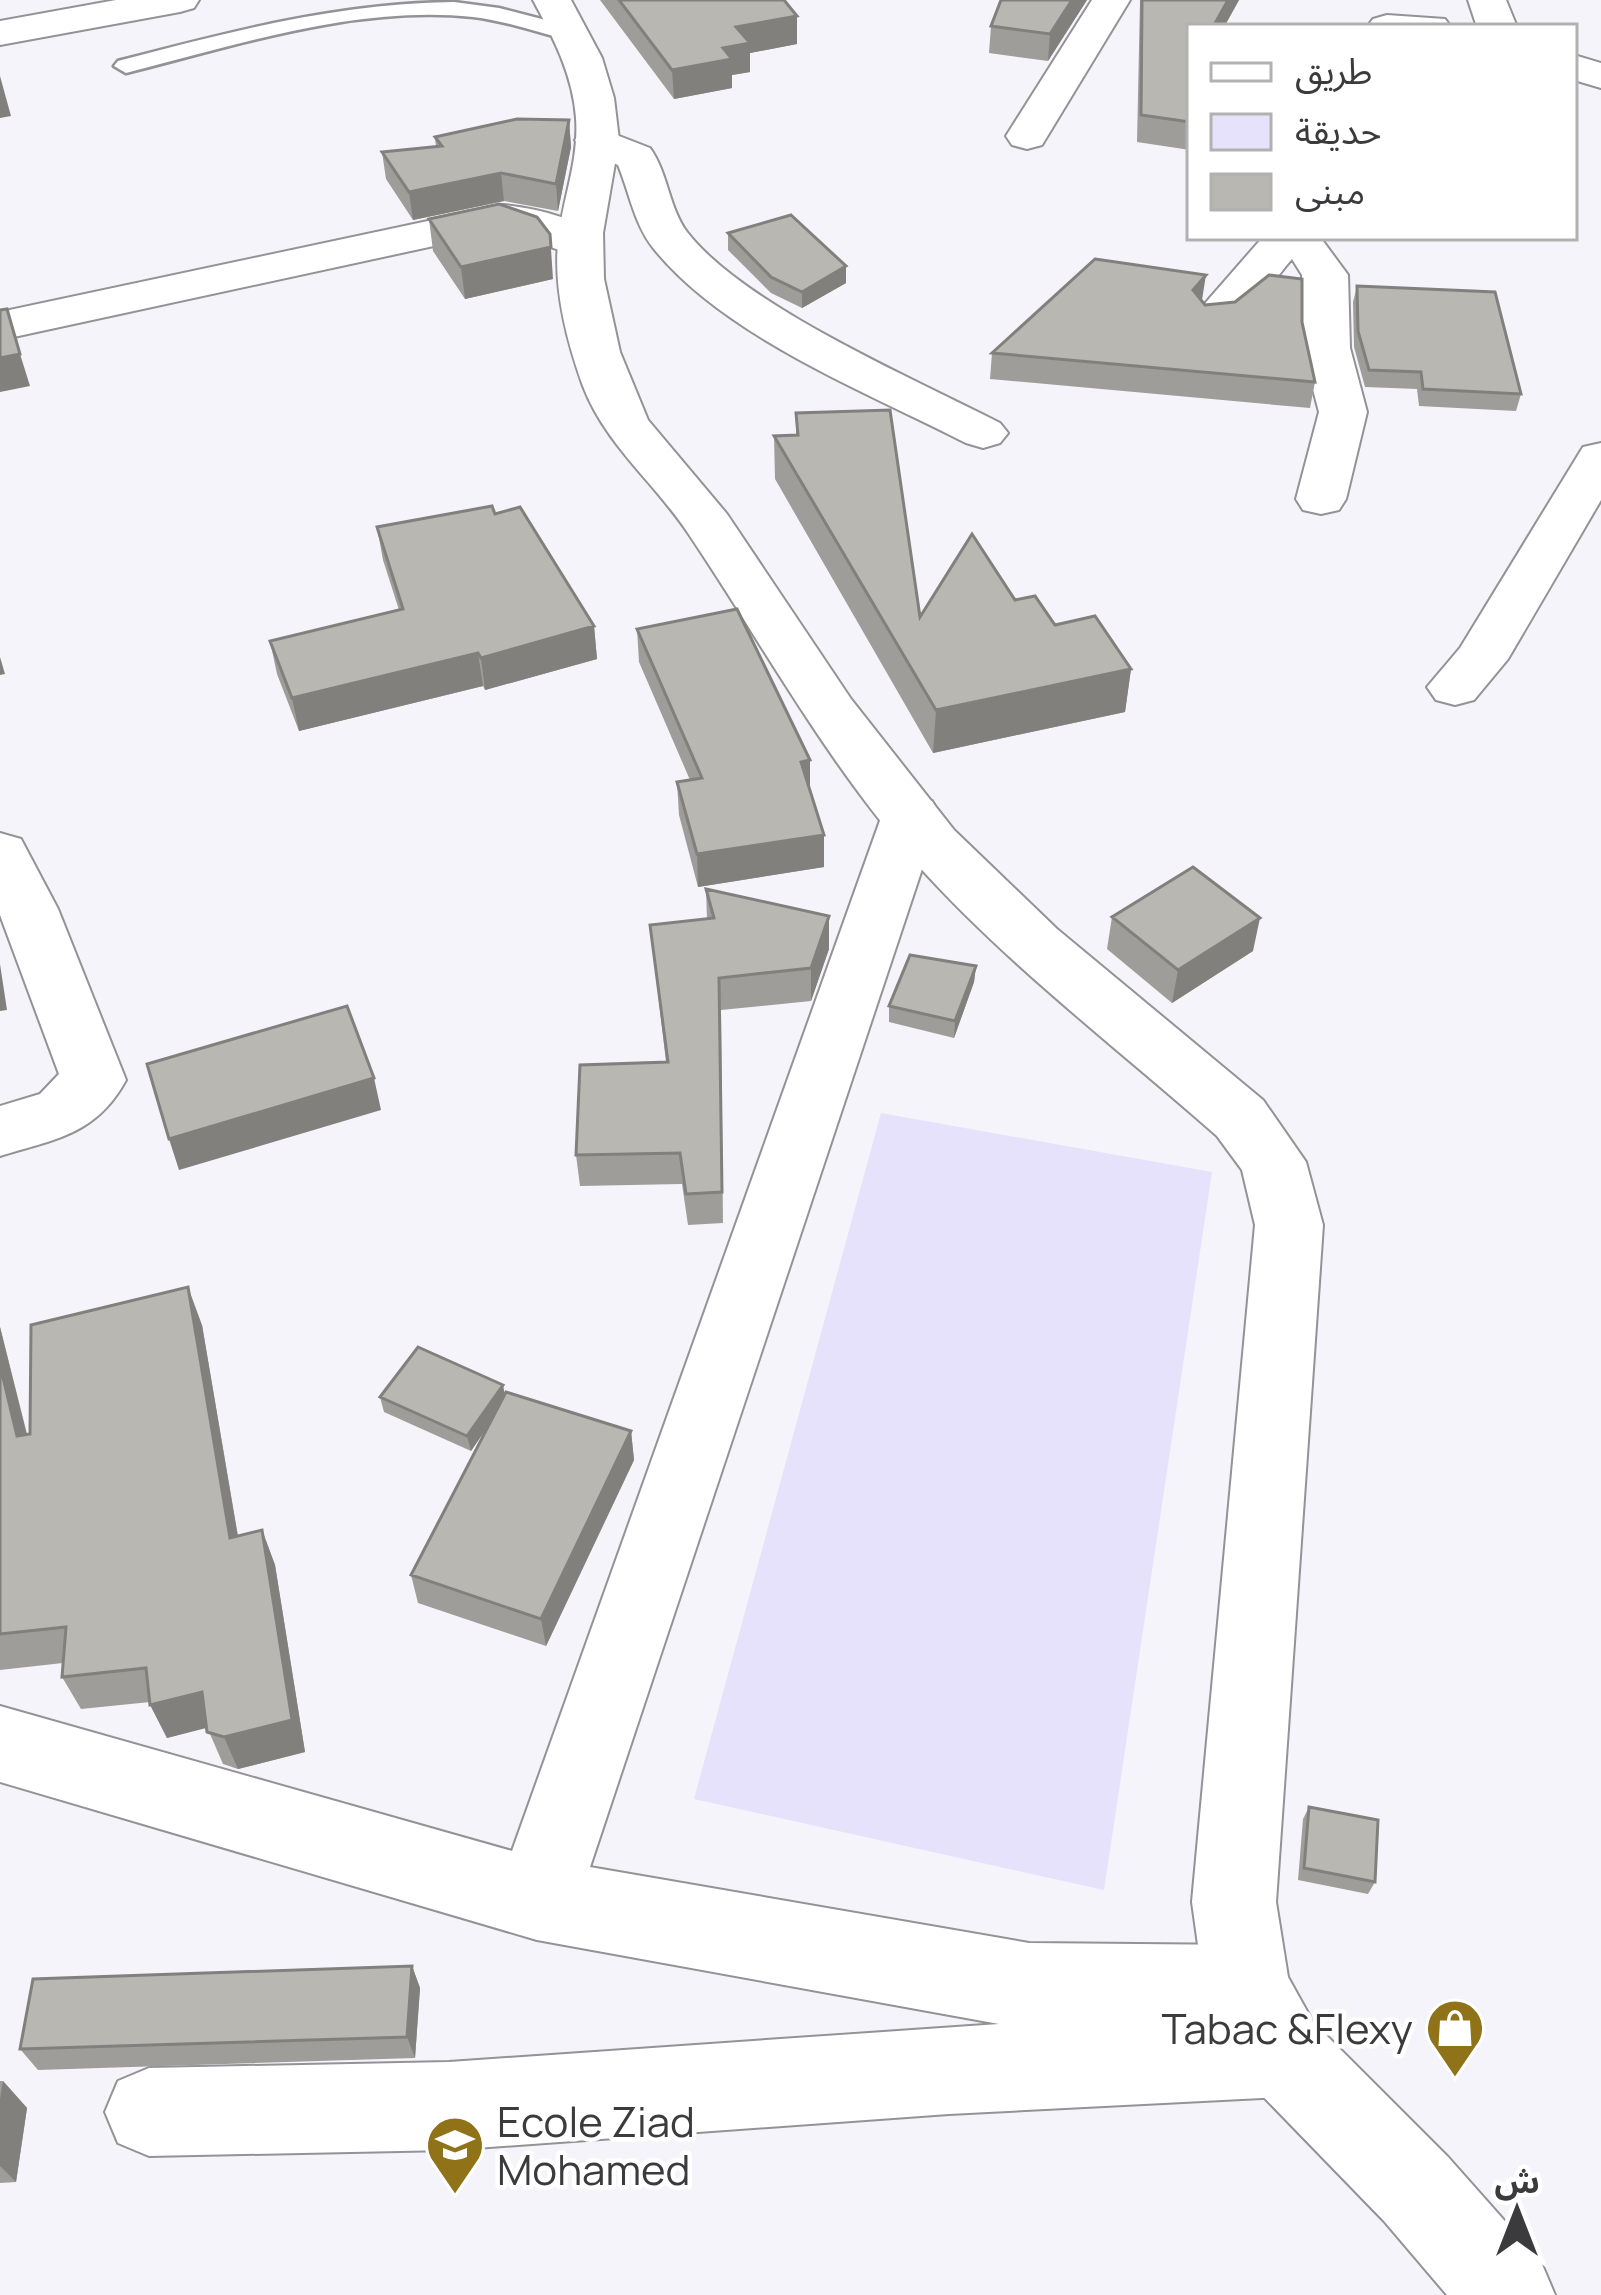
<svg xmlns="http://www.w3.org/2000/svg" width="1601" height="2295" font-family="Manrope,'Noto Sans Arabic',sans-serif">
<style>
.green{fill:#e6e2fb}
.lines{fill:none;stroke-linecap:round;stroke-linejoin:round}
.service-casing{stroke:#939297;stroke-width:5}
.minor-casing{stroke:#939297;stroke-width:4}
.tertiary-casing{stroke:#939297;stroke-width:4}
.service{fill:#fff;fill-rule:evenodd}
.minor{fill:#fff;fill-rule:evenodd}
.tertiary{fill:#fff;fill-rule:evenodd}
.wall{fill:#9f9d99}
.shaded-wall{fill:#82807d}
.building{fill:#b9b7b2;stroke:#82807d;stroke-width:3}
.labels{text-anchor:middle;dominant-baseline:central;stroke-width:9;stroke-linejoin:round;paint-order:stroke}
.near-poi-label{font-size:42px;fill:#3b3b3d;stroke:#fff;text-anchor:end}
</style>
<rect width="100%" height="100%" fill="#f5f4fa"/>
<path class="green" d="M881,1113L1212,1172L1104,1890L694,1799Z"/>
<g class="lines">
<defs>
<path id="service" d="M454,2L499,8L580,29L584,34L572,41C539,33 507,21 473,17C356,5 238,45 126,73L114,66L118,61C229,32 338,3 454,2Z"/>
<path id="minor" d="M116,0H199L194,8L180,12L0,45V21Z
M1092,0H1130L1042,145L1027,149L1012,145L1006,136Z
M1468,0H1506L1517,27H1477Z
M1387,15L1445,19L1451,27H1367L1373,19Z
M1574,55L1601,63V88L1574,80Z
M596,127L650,148C668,173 669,208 687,232C744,306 915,379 1000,423L1008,433L1000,443L983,448L966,443C867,392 725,337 654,249C634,224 630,194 618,165L581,149L575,140L581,131Z
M503,205C533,208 585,218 602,244L596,253L580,257L503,231L0,340V312Z
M1263,237H1320L1348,275L1350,348L1367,412L1346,499L1339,510L1321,514L1303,510L1296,499L1319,412L1302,348V275L1292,259C1267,287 1242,336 1201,326L1194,316Z
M1601,443V500L1508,659L1474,700L1455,705L1436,700L1427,687L1460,648L1583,447Z
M911,795L932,801L940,815L590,1867L1029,1943L1247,1945L1277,1958L1290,1988L1281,2009L1313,2022L1326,2053L1313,2084L1282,2097L949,2114L449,2150L149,2156L118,2143L105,2112L118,2081L149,2068L449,2062L999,2024L537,1940L0,1782V1706L512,1851L882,815L890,801Z
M0,833L21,839L58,909L126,1080C96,1135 55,1139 0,1156V1106L40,1094L59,1074L0,915Z"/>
<path id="tertiary" d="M533,0H571L602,58L614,98L619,140L603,233L604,279L620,352L648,420L727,514L851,699L954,830L1057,929L1263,1100L1306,1162L1323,1225L1276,1902L1288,1977L1313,2022L1448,2157L1541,2262L1555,2295H1447L1384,2221L1251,2084L1204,1988L1192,1902L1255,1225L1242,1170L1217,1136C1115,1046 1005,963 914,861C826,762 762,643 688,533C654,482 605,444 583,386C566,339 552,284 559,234C564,195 579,159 576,118C573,75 553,37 533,0Z"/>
</defs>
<use href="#service" class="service-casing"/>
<use href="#minor" class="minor-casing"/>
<use href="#tertiary" class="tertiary-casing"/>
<use href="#service" class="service"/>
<use href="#minor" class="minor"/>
<use href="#tertiary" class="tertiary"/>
</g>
<path class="wall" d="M600,0H784L797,44L750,53V72L732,75V88L674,99Z
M1087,0L1048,61L989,53L991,26Z
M1140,0H1239L1224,27H1190V150L1137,142Z
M569,120L571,147L558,211L504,201L413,220L386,179L382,152L436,147L435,137Z
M429,219L553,279L465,299L433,251Z
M728,233L846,283L802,308L771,293L728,250Z
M1357,286L1521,394L1516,411L1419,406L1417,389L1365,387L1354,347L1353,302Z
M1201,301L1205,305L1302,322L1315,382L1310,408L990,379L992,353Z
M796,413L920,617L1015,600L1055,625L1131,669L1125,712L933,753L775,479L774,436L796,435Z
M495,514L594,626L597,659L485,690L483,686L299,731L277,674L270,641L399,610L383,560L377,527Z
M637,629L810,790L824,867L698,887L679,815L677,782L690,780L639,662Z
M706,889L829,916V949L811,1001L721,1010L723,1223L688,1225L682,1184L580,1186L576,1155L666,1062L650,925L707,919Z
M1112,917L1253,951L1172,1003L1107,949Z
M976,966L974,982L954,1038L889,1022V1006Z
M202,1325L238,1536L262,1530L275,1565L305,1752L238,1769L223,1764L207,1727L167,1738L150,1702L81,1709L62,1677L63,1663L0,1670V1327L27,1434Z
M505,1395L631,1431L634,1460L546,1646L418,1603L411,1575L490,1423L471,1451L384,1412L380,1397Z
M1309,1807L1375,1882L1368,1894L1298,1880L1303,1819Z
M412,1966L420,1988L415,2058L38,2070L20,2049Z
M0,2081H3L27,2108L16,2182L0,2183Z"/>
<path class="shaded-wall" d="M1072,0H1087L1048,61L1050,34Z
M1228,0H1239L1224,27H1213Z
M797,16V44L750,53V72L732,75V88L674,99L672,70L723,48L736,27Z
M0,76L11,116L0,118Z
M569,120L571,147L558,211L556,184Z
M501,173L504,201L413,220L409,192Z
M550,234L553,279L465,299L461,267Z
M846,266V283L802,308V292Z
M1206,275L1202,300L1193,290Z
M20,354L30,386L0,392V358Z
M594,626L597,659L485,690L481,658Z
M478,653L483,686L299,731L292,698Z
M0,657L5,674L0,675Z
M1131,669L1125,712L933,753L936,710Z
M810,760V793L801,762Z
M824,835V867L698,887L697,854Z
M829,916V949L811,1001V968Z
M1260,918L1253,951L1172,1003L1178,970Z
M0,964L7,1010L0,1011Z
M976,966L974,982L954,1038L955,1021Z
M374,1078L381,1110L179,1170L169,1139Z
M188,1287L202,1325L244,1573L230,1538Z
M0,1327L36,1472L17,1436L0,1365Z
M503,1385L506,1400L471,1451L467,1436Z
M631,1431L634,1460L546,1646L541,1619Z
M262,1530L275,1565L305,1752L238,1769L224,1737Z
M202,1692L218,1725L167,1738L150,1705Z
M412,1966L420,1988L415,2058L407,2037Z
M3,2081L27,2108L16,2182L0,2166V2099Z"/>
<path class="building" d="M619,0H784L797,16L736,27L750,43L723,48L732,59L672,70Z
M1001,0H1072L1050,34L991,26Z
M1142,0H1228L1213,27H1190V122L1141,115Z
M517,119L569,120L556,184L501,173L409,192L382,152L442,146L435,137Z
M499,204L537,217L550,234L551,247L461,267L429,219Z
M791,215L846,266L802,292L771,277L728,233Z
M1095,259L1206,275L1193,290L1205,305L1235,302L1269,275L1302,279V322L1315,382L992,353Z
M1357,286L1495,292L1521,394L1423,389L1421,372L1369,370L1358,331Z
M7,309L20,354L0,358V310Z
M890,410L920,617L972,534L1015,600L1035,596L1055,625L1095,616L1131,669L936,710L774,436L798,435L796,413Z
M492,506L495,514L520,507L594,626L481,658L478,653L292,698L270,641L403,609L377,527Z
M737,609L810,760L801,762L824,835L697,854L677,782L702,778L637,629Z
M1193,867L1260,918L1178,970L1112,917Z
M706,889L829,916L811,968L719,978L722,1192L686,1194L680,1153L576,1155L580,1065L668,1062L650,925L714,918Z
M910,955L976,966L955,1021L889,1006Z
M347,1006L374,1078L169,1139L147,1064Z
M188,1287L230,1538L262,1530L292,1720L224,1737L207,1732L202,1692L150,1705L146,1668L62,1677L66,1627L0,1634V1365L17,1436L30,1434L31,1325Z
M418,1347L503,1385L467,1436L380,1397Z
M506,1392L631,1431L541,1619L411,1575Z
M1309,1807L1378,1820L1375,1882L1304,1868Z
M412,1966L407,2037L20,2049L33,1979Z"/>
<defs>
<symbol id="shop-pin" viewBox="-11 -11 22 30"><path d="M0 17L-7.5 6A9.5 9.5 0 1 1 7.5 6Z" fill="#907318" stroke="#fff"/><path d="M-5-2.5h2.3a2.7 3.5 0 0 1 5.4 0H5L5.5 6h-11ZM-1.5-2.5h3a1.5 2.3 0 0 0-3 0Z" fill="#fff"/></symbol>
<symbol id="school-pin" viewBox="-11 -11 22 30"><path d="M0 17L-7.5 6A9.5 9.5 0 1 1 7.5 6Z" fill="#907318" stroke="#fff"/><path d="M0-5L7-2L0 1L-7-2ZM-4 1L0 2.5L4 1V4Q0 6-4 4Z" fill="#fff"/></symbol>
</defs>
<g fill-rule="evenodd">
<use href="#shop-pin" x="1422" y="1995" width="66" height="90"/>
<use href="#school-pin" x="422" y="2112" width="66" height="90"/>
</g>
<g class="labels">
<g class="near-poi-label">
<text x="1413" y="2028">Tabac &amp;Flexy</text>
<text x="497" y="2121" text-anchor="start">Ecole Ziad<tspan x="497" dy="48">Mohamed</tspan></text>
</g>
</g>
<rect x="1187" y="24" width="390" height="216" fill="#ffffff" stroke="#b1b1b1" stroke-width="3"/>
<rect x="1211" y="63" width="60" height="18" fill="#ffffff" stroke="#b1b1b1" stroke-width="3"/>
<text x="1295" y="84" font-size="36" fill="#3b3b3d">طريق</text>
<rect x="1211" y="114" width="60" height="36" fill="#e6e2fb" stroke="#b1b1b1" stroke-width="3"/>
<text x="1295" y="144" font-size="36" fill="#3b3b3d">حديقة</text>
<rect x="1211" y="174" width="60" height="36" fill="#b9b7b2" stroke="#b1b1b1" stroke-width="3"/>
<text x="1295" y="204" font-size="36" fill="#3b3b3d">مبنى</text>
<g transform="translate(1517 2211)" stroke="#ffffff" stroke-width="9" paint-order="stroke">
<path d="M0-9L21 45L0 30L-21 45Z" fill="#3b3b3d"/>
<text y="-18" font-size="33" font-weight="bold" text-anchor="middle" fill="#3b3b3d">ش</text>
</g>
</svg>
